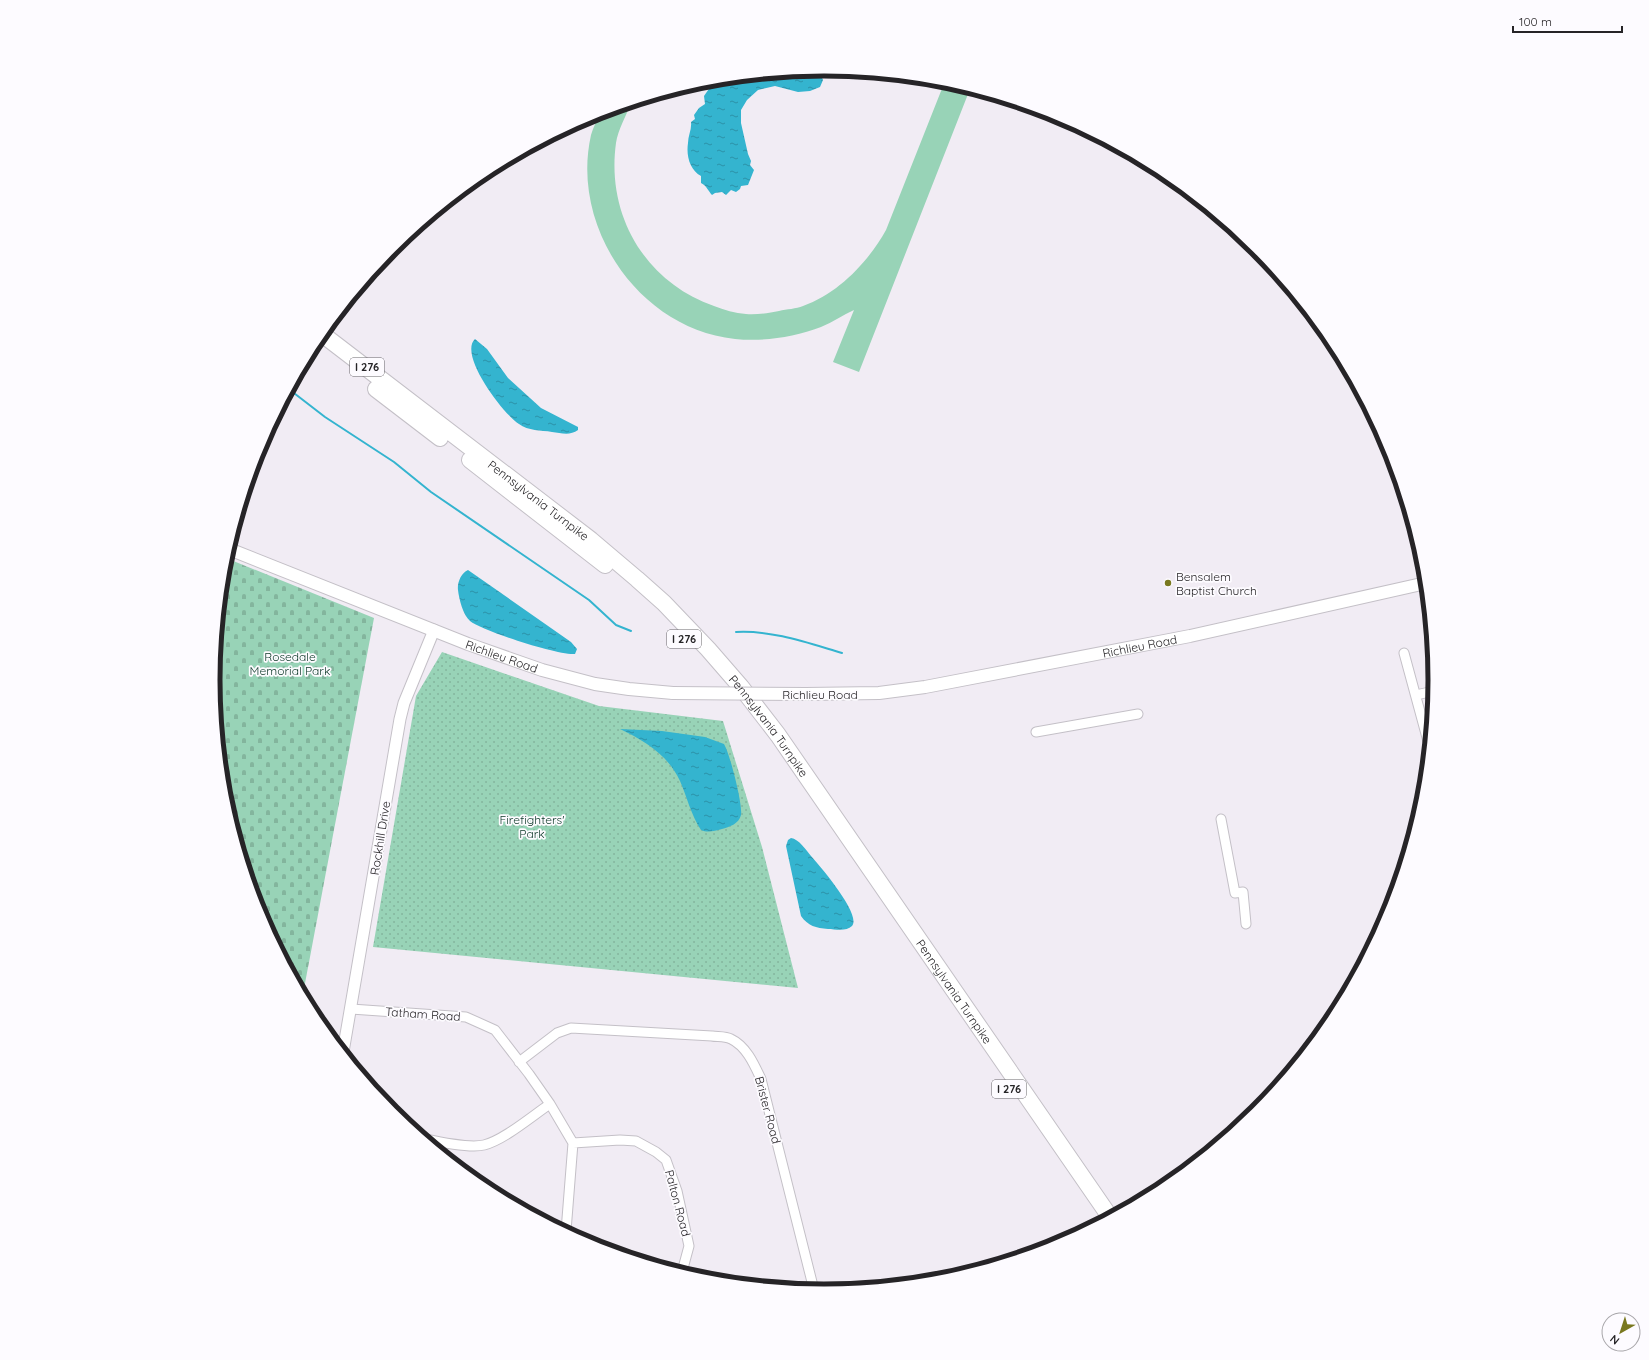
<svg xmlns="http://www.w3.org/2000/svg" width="1649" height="1360" font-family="Quicksand,sans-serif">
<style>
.grass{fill:url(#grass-dots)}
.cemetery{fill:url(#cemetery-stones)}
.pitch{fill:#98d3b7}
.water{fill:url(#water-ripples)}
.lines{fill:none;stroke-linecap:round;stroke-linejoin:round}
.stream{stroke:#34b4cf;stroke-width:2}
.minor-casing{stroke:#c4c0c7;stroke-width:11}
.tertiary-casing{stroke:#c4c0c7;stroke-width:13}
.secondary-casing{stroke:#c4c0c7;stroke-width:14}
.motorway-casing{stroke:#c4c0c7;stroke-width:18}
.minor{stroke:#fff;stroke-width:9}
.tertiary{stroke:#fff;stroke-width:11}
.secondary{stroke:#fff;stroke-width:12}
.motorway{stroke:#fff;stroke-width:16}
.secondary-bridge-casing{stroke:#c4c0c7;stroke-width:14;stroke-linecap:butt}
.secondary-bridge{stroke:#fff;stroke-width:12}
.poi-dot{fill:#79781f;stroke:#fdfbff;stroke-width:1.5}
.labels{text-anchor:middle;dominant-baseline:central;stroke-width:3.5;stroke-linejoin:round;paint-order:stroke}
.shield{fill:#fdfbff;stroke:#666468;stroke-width:1}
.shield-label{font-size:11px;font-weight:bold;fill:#262427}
.street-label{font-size:12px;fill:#262427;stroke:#fdfbff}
.poi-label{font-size:12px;fill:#262427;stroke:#fdfbff;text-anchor:start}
.park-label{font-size:12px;fill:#0a3726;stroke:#fdfbff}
.rim{fill:none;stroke:#262427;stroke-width:5}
</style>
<defs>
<pattern id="grass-dots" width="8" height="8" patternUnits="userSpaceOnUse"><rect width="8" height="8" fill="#98d3b7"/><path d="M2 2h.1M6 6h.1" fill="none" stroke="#83b59d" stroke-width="1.8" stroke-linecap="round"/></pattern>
<pattern id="cemetery-stones" width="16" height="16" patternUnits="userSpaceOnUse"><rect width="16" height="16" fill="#98d3b7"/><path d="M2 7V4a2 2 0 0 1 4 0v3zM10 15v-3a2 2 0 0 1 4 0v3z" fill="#83b59d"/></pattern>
<pattern id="water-ripples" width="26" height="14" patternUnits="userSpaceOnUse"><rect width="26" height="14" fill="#34b4cf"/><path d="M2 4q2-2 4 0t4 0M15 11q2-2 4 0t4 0" fill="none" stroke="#2c92a8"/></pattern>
</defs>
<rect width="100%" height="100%" fill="#f1ecf4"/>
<path class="grass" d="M442,652L599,706L723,721L762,847L798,988L373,947L416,696Z"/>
<path class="cemetery" d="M226,558L374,618L303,994L260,914L225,799L214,680Z"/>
<path class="pitch" d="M945,81L970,89L859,372L833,362L854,310C843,315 833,322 821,327C794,337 764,342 735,339C640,329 570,228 591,135C593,128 597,120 600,113L631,103C626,116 618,130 616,143C606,215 645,282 714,306C724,310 735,313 746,314C756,315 769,313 779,311C787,309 796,309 803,306C839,293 868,262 886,230Z"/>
<path class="water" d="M822,69L821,76L823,80L820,87L810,91L798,92L775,86L758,90L747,100L741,110V123L748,154L751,161L750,165L754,170L748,185L741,186L740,189L736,192L731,190L726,195L722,192L715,193L712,195C708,191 707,186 701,183V176C690,170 686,156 688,143C688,136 692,129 691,122L695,119L694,115L699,108L705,104L704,96L715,80Z
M475,339L487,349L508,378L541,408L578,427V430C570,436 561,433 552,432C541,430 528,431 519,424C504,415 458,355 475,339Z
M468,570L571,642L577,649L575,654C560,656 482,631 470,621C463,615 459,599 458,590C457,583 461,573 468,570Z
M620,729L662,731L705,737L724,744C730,754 743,805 741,815C739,824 729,827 722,829C714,831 708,833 701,830C691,815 687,797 680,781C668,755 645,741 620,729Z
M791,838C799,839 806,850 811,856C820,866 862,915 852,926C846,932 835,929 828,929C816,928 808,926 801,916L786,846L788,840Z"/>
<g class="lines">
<path class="stream" d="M290,390L325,417L394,462L431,492L589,600L616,625L631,631
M736,632C772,630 808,643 842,653"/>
<defs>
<path id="minor" d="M1404,653L1429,745
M1416,695L1434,691
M1036,732L1138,714
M1221,819L1235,893L1243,892L1246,924
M351,1009L466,1017L495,1030L529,1074L550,1104L573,1143L566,1231
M519,1062L557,1033L571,1028L712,1036C717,1037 725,1036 731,1039C746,1046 754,1064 761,1079L814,1290
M425,1139C439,1142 471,1148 484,1145C504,1140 532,1116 550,1104
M573,1143L620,1140L636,1141L656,1152L666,1160L677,1191L689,1246L682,1272"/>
<path id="tertiary" d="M343,1052L400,719L404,703L434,630"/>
<g id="secondary">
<path id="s1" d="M229,549L468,644L542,670L595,684L629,689L673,693"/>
<path id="s2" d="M806,694L879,693L925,687L1190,636L1426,583"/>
</g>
<g id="motorway">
<path id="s3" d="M322,334L591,540L637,579L664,603L708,649L741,687L778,735L1110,1217"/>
<path d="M376,389L440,438"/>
<path d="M470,460L605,565"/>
</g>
</defs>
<use href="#minor" class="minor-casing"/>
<use href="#tertiary" class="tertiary-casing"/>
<use href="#secondary" class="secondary-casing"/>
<use href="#motorway" class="motorway-casing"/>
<use href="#minor" class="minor"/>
<use href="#tertiary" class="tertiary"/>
<use href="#secondary" class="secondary"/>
<use href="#motorway" class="motorway"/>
<defs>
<path id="secondary-bridge" d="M673,693L806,694"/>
</defs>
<use href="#secondary-bridge" class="secondary-bridge-casing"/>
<use href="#secondary-bridge" class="secondary-bridge"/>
</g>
<circle class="poi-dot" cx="1168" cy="583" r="4"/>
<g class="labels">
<g class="shield">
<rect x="350" y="358" width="34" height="18" rx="3"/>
<rect x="667" y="630" width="34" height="18" rx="3"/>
<rect x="992" y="1080" width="34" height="18" rx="3"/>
</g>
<g class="shield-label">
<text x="367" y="367">I 276</text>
<text x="684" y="639">I 276</text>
<text x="1009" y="1089">I 276</text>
</g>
<g class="street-label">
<text stroke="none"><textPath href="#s3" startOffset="273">Pennsylvania Turnpike</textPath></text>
<text stroke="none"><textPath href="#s2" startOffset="338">Richlieu Road</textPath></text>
<text stroke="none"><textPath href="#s1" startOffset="293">Richlieu Road</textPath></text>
<text x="820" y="694">Richlieu Road</text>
<text stroke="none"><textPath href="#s3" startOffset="597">Pennsylvania Turnpike</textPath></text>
<text transform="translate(380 838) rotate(-81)">Rockhill Drive</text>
<text stroke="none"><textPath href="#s3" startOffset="921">Pennsylvania Turnpike</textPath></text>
<text transform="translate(423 1014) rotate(4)">Tatham Road</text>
<text transform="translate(768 1110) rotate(75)">Brister Road</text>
<text transform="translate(678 1203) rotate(75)">Palton Road</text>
</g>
<g class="poi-label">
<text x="1176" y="576">Bensalem<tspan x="1176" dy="14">Baptist Church</tspan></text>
</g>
<g class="park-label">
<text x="290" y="656">Rosedale<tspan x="290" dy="14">Memorial Park</tspan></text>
<text x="532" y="819">Firefighters'<tspan x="532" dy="14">Park</tspan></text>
</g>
</g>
<path d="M0 0H1649V1360H0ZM220 680a604 604 0 1 1 1208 0a604 604 0 1 1-1208 0Z" fill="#fdfbff" fill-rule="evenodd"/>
<path class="rim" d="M220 680a604 604 0 1 1 1208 0a604 604 0 1 1-1208 0Z"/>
<g transform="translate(1621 1332) rotate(219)"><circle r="19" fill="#fdfbff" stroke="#a7a5a9"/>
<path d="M0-3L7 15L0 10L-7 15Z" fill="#79781f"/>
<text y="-6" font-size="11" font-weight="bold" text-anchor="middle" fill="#262427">N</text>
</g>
<path d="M1513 26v6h109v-6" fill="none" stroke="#262427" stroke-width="2"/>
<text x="1519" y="26" font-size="12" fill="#262427" stroke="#fdfbff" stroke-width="3" paint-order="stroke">100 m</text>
</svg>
